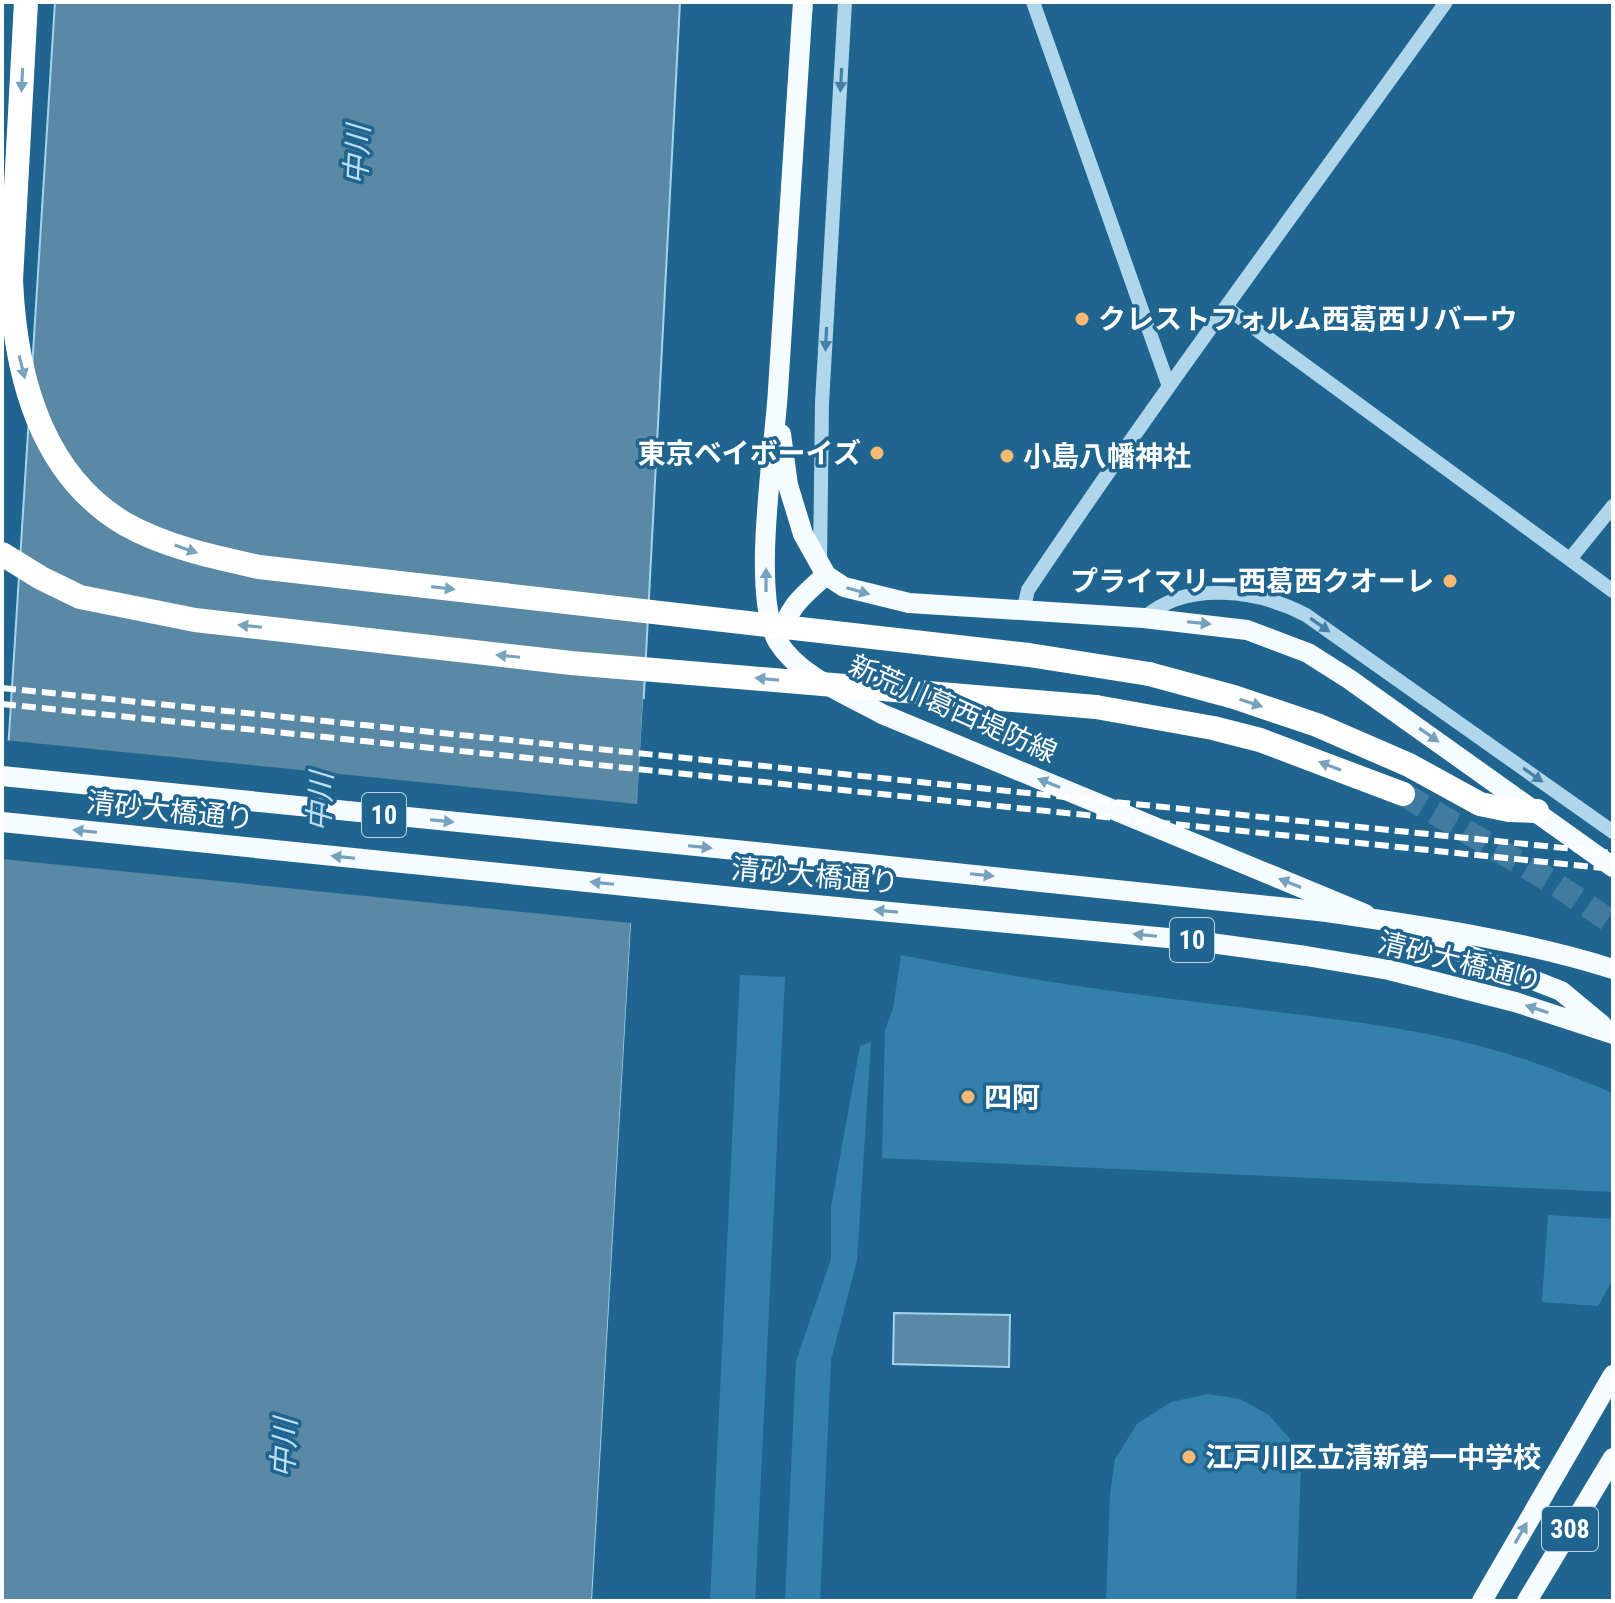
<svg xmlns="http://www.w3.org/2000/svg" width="1615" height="1603" font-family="'Roboto Condensed','Noto Sans JP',sans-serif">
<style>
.green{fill:#3480ac}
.water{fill:#5a89a5;stroke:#a3d4ee;stroke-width:2}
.pier{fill:#20658f}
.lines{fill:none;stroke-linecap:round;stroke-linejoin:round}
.highway-tunnel{stroke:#417ca0;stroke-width:24;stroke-dasharray:24 12;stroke-linecap:butt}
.minor{stroke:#b0d6ec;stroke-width:14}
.major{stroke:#f5fbff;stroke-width:20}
.highway{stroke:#fff;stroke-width:24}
.rail{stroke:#fff;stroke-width:6;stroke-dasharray:14 6;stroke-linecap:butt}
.major-bridge{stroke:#f5fbff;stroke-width:20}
.highway-bridge{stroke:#fff;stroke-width:24}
.oneway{fill:#79a3bc}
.oneway2{fill:#4481a6}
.oneway3{fill:#75a1bc}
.poi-dot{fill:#f9b971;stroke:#20658f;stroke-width:3}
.labels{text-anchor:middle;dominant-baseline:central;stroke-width:7;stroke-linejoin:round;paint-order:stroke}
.shield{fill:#20658f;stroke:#bcd1dd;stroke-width:2}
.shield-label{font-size:26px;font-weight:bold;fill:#fff}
.poi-label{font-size:28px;font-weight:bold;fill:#fff;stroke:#20658f;text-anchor:start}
.street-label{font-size:28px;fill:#fff;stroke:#20658f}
.water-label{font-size:30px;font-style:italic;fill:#bcdff3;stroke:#20658f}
</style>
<rect width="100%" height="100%" fill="#20658f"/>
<path class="green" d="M901,955C1009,977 1120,993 1230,1006C1312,1017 1395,1024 1476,1045C1523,1057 1568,1075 1613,1093V1192L882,1158L885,1030L893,1008Z
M740,975L785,977L755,1601H710Z
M871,1042L857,1260L831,1360L820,1601H785L796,1361L831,1259V1207L860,1046Z
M1548,1215L1613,1219V1279L1598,1306L1542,1302Z
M1208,1394L1240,1399L1269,1415L1290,1439L1301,1465L1296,1601H1106L1110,1495L1115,1459L1137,1424L1171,1402Z"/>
<path class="water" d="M55,2H680L638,808L592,1601H2V847Z
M894,1313L1010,1315L1009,1367L893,1364Z"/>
<path class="pier" d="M643,699L647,700L642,808L596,1601H592L631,923L2,859L4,740L637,804Z"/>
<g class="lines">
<path class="highway-tunnel" d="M1403,794L1549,880L1613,923"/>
<path class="minor" d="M1033,2L1168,384
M1227,308L1613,591
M1570,559L1613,506
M820,563L822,403L845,2
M1023,611L1028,590C1162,390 1306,198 1446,2
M1144,618C1187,580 1258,590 1306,615L1613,832"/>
<path class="major" d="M803,2C794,131 786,260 778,390C775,447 750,595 778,642C800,677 848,695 882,714L1365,914
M781,434L788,485L803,534L826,575L844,587L909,603L1144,618L1247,630L1308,653L1349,679L1613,867
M778,642C789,606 799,599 826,575
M2,776L765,853
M2,822L763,900L1189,940L1306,956L1389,970L1515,1002L1613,1034
M1395,926L1561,991L1602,1025
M1482,1601L1613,1375
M1527,1601L1613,1458"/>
<path class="highway" d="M1149,674L1234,697L1317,725L1409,765L1480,804L1509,810L1537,811
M1096,707L1213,728L1260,740L1403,794"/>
<path class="rail" d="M2,688L1613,853
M2,704L1613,869"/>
<path class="major-bridge" d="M765,853L1327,912C1422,926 1521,940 1613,969"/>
<path class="highway-bridge" d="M26,2L11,280C15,373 39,473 125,524C166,547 214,557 259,567L1029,655L1149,674
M2,554L41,578L80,597L195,620L571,663L1096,707"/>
</g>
<defs><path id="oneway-solid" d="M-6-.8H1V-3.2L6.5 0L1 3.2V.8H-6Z" transform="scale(2)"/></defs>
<g class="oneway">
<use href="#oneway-solid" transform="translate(22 80) rotate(93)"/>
<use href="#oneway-solid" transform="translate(22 367) rotate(76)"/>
<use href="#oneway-solid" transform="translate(186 549) rotate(19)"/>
<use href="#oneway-solid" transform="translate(443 588) rotate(7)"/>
<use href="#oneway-solid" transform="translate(250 626) rotate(-174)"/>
<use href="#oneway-solid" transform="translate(508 656) rotate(-174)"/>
<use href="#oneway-solid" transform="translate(767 679) rotate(-175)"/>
<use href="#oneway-solid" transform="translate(1251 703) rotate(18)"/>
<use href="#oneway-solid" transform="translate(1330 766) rotate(-159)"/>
</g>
<g class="oneway2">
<use href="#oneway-solid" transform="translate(841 80) rotate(93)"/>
<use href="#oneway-solid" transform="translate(826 339) rotate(93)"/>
<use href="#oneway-solid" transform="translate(1320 625) rotate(35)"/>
<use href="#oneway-solid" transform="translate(1533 775) rotate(35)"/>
</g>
<g class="oneway3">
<use href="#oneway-solid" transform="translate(766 580) rotate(-90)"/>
<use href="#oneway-solid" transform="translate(858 591) rotate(16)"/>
<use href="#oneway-solid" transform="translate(1199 623) rotate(6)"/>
<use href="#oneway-solid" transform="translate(1429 735) rotate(35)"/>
<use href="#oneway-solid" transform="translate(1049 783) rotate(-158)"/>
<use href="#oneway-solid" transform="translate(442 821) rotate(6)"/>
<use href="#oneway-solid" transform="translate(85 831) rotate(-174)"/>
<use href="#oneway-solid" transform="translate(700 847) rotate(6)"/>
<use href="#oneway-solid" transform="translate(343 857) rotate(-174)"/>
<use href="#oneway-solid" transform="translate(982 875) rotate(6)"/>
<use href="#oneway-solid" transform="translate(602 883) rotate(-174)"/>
<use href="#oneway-solid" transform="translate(1290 883) rotate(-158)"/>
<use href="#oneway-solid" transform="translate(886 911) rotate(-175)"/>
<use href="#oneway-solid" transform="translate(1145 935) rotate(-174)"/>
<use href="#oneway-solid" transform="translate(1537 1009) rotate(-162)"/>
<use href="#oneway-solid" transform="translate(1521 1533) rotate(-60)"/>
</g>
<g class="poi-dot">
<circle cx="1082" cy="319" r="8"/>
<circle cx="877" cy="453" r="8"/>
<circle cx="1007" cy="456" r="8"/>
<circle cx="1450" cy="581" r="8"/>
<circle cx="968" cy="1097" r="8"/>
<circle cx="1189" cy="1457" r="8"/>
</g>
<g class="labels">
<g class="shield">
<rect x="362" y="793" width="44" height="44" rx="6"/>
<rect x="1170" y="918" width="44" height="44" rx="6"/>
<rect x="1542" y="1507" width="56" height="44" rx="6"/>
</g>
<g class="shield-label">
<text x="384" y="815">10</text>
<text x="1192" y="940">10</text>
<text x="1570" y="1529">308</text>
</g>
<g class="poi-label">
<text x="1098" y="319">クレストフォルム西葛西リバーウ</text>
<text x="861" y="453" text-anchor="end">東京ベイボーイズ</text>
<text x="1023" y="456">小島八幡神社</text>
<text x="1434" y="581" text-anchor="end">プライマリー西葛西クオーレ</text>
<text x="984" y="1097">四阿</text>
<text x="1205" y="1457">江戸川区立清新第一中学校</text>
</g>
<g class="street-label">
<text transform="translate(953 709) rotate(24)">新荒川葛西堤防線</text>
<text transform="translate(170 811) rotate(6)">清砂大橋通り</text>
<text transform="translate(815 876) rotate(5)">清砂大橋通り</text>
<text transform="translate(1460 962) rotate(14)">清砂大橋通り</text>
</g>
<g class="water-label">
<text transform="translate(357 155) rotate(-87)">中川</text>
<text transform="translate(320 802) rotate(-87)">中川</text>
<text transform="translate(284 1448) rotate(-87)">中川</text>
</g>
</g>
<rect width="1615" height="1603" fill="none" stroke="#ffffff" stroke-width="8"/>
</svg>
